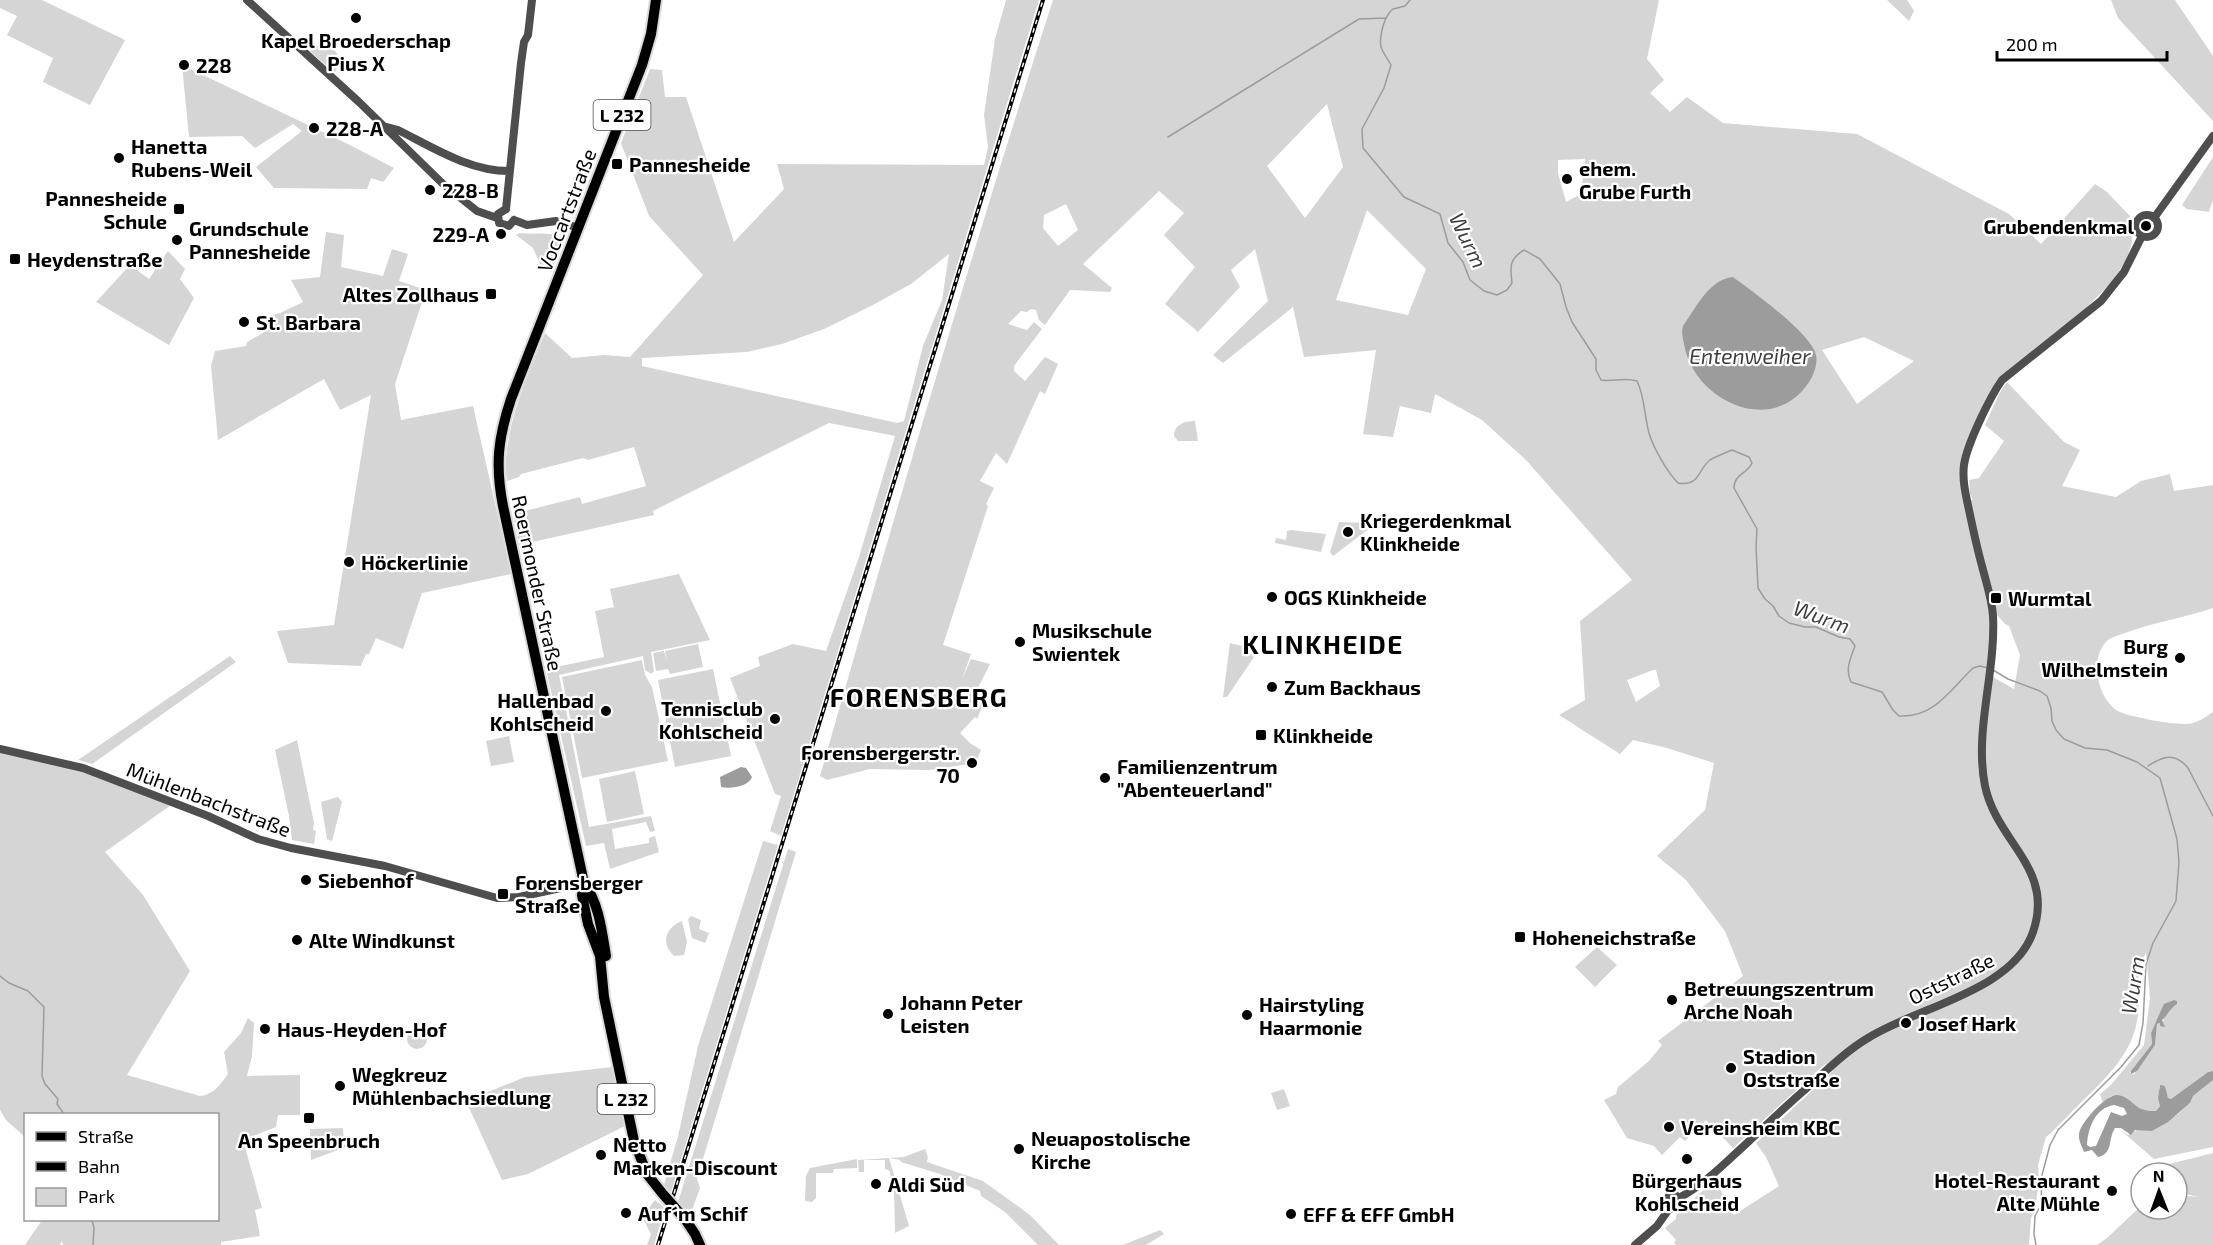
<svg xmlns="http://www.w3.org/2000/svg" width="2213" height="1245" font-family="'Exo 2',sans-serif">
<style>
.green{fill:#d5d5d5;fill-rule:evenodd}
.water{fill:#9c9c9c;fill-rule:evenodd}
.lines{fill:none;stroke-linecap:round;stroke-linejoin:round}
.stream{stroke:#9c9c9c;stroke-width:1.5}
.primary-casing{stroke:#dbdbdb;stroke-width:14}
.tertiary{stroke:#4e4e4e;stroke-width:8}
.primary{stroke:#000;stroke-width:10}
.rail-casing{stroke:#000;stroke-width:4}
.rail{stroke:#fff;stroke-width:1.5;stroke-dasharray:4.5;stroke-linecap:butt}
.primary-bridge-casing{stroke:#dbdbdb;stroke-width:14;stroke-linecap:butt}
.primary-bridge{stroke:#000;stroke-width:10}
.poi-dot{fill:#000;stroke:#fff;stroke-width:2}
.labels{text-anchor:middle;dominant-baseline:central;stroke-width:4.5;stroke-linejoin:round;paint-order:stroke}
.shield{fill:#fff;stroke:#4c4c4c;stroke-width:1.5}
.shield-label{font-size:18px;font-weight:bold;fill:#000}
.poi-label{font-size:20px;font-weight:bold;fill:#000;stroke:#fff;text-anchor:start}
.street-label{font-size:20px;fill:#000;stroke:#fff}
.water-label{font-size:21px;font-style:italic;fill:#3d3d3d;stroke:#fff}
.district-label{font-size:26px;font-weight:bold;letter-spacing:1.5px;fill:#000;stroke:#fff}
</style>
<rect width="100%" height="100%" fill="#fff"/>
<path class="green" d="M0,0H42L125,40L90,105L43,82L53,58L7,35L17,16L0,8Z
M1006,0H1039L781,836L770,831L781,796L775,794L730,678L760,666L758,657L793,644L826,651L859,557L895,436L829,423L653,511L654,515L519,545L513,514L580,497L582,504L646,486L634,447L588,460L583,458L521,474L519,477L507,481C500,437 528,373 545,333L572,358L604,355L630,357L703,275L649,216L621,143L650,69L662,70L665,97H686L734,242L784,189L777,164L984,165L988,147L984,115L995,39ZM949,254L942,300L923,346L904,421L897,423L642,366V358L747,352L782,344L824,329L871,306L911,284Z
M1053,0H1659L1647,59L1664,80L1650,93L1670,112L1687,97L1723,123L1857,134L2009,214L2041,244L2095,184L2106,191L2130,216L2132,243L2126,260L2112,282L2085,309L1999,377L1961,460L1963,499L1973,500L1970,494L1969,480L1979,478L2004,441L1985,425L1999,394L2007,382L2064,442L2080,450L2062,486L2116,497L2141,481L2170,474L2174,491L2213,485V608C2184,618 2154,622 2125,633C2119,635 2112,637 2108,640C2088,657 2098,702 2120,712C2131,717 2181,727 2193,723C2200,721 2207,716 2213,712V1071L2208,1072L2171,1099H2168L2165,1086L2159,1087L2160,1106L2156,1111H2144L2117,1095L2111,1096L2103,1103L2100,1094L2110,1086L2144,1045L2150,998L2146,953C2132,977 2142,997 2137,1021C2130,1063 2092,1089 2065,1119C2058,1125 2053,1132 2046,1137L2038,1165L2039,1181L2035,1209L2031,1218L2029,1245H1676L1674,1242L1676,1240L1665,1228L1676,1219V1215L1680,1211L1715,1180L1734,1215L1779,1186L1766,1157L1756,1143L1833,1071L1825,1064L1733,1148L1706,1120L1685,1141L1680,1137L1662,1155L1654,1146L1627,1138L1604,1100L1616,1094L1618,1087L1649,1061L1662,1045L1658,1041L1743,976L1725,931L1686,880L1657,856L1705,810L1714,763L1667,748L1633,740L1620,754L1559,715L1585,700L1580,621L1632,580L1526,460L1482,420L1435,394L1431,413L1400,406L1393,437L1363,434L1376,350L1304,357L1293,307L1223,363L1213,355L1268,301L1255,249L1231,270L1240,287L1198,332L1165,304L1195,267L1164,235L1184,213L1159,191L1083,264L1112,288L1110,292L1070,290L1045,325L1039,320L1036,310L1031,309L1027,312L1021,311L1008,324L1027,330L1034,322L1042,329L1014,366V371L1025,381L1045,357L1058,364L1045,394L1040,391L1007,464L996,453L980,481L994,488L986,504L988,506L943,645L971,654L962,679L971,659L990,664L976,692L985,700L977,719L975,717L960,733L970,743L981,750L976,762L970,764L929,770L870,769L827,780L820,776C894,516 970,257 1053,0ZM1327,104L1343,167L1305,218L1267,166ZM1585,159L1581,194L1566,202L1558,173V160ZM1066,204L1078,230L1058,246L1043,228L1044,215ZM1367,210L1426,269L1408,315L1336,300ZM1864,337L1914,361L1857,404L1822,350ZM1997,615L2005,624L2009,626L2020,655L2014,689L1986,673ZM1653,670H1656L1660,686L1636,702L1627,680ZM2177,1004L2169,1009L2160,1027V1023L2157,1024L2155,1045L2134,1074L2130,1073L2152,1044L2151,1033L2161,1010L2164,1006Z
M1887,0H1907L1914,11L1909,21Z
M2111,0H2175L2213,56V121L2118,18Z
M320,45C337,45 344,60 334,73L310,51Z
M182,65L352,146L394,168L383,182L371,178L367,189L274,188L256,167L302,131L293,124L255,148L242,136L189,137Z
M2213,157V200L2209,212L2187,209L2182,205Z
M326,232L344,235L341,267L383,276L392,249L408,254L399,281L426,290L395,384L401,420L473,406L511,574L422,593L403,649L376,638L369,654H366L361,666L288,663L277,631L334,625L371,395L340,410L324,379L218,440L211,366L215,351L246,346L247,342L263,333L262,318L280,313L303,302L291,280L320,277Z
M520,233C534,235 548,231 561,237L564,241L551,272L540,264L533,248L516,235Z
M168,251L185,269L180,279L194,298L169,345L96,302L130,265L149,279Z
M1195,421L1198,441H1178L1174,436C1174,424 1185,421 1195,421Z
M1339,522L1368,523L1370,528L1333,556L1330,552Z
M1291,530L1326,534L1321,552L1275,543L1276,538L1286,540L1287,531Z
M679,574L710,640L651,652L654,671L651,674L645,670L643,656L559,675L589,827L651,816L655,831L650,832L646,822L612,829L615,849L649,843V838L655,836L659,852L610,869L604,843L586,846L546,669L604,657L595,611L614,607L610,589Z
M1230,643L1242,646L1254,657L1227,697H1223Z
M698,644L703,667L670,674L668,669L656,671L653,653L664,651L667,660L665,651Z
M230,656L236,662L92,764L78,760Z
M642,660L645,675L652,687L668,761L582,778L562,677Z
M713,669L731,756L675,767L658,680Z
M509,736L514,762L491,766L486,741Z
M297,740L314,823L313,830L316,831L314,844L292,840L289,816L275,750Z
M0,750L67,765L171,805L105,852L143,895L190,971L127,1075L200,1096C213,1095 221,1084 228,1074L224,1052L241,1033L248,1018L254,1023L252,1056L247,1076L300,1075V1115H278L276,1127L243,1140L262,1208L255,1210L260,1236L221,1242V1245H63L62,1241L60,1245H25L42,1220H218V1114H26L25,1137L6,1120L0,1110Z
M635,771L644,814L607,822L599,779Z
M338,797L342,802L332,841L327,839L321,802Z
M763,841L778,845L671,1192L664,1185L678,1136L698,1046Z
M788,849L796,852L697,1179L700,1188L691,1213H688L678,1202Z
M691,916L701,920L699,929L709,933L705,943L692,938L688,919Z
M682,921L687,942L684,955L674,956C660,943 666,927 682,921Z
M1597,947L1617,965L1595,987L1575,967Z
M407 1039a10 10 0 1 1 20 0a10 10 0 1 1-20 0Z
M612,1067L625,1126L528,1174L502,1180L466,1101L525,1077Z
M2213,1080V1147L2154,1159L2118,1128L2128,1135L2139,1129L2152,1131L2178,1114L2190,1103L2193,1096Z
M1284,1089L1290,1106L1277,1110L1271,1093Z
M343,1128L344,1144L346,1147L311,1160L310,1129Z
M925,1149L928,1157L927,1162L983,1181L1030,1215L1059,1245H1038L1005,1212L981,1196L980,1191L940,1174L901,1162L900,1160L889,1158L909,1226L895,1233L894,1185L893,1181H891L890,1171L885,1169V1160H864V1172H859L858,1160L904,1157Z
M2213,1153V1245H2097L2107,1238L2141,1206V1209H2177V1195L2198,1197L2177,1192V1173H2151L2157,1167Z
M857,1159V1168L834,1169L833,1173H816V1198L812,1202L805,1201L806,1176L810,1168Z
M655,1200L665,1208L654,1245H647L651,1234L642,1217Z
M1160,1230L1164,1234L1146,1245H1123Z"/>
<path class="water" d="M1733,277C1752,291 1811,333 1816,355C1818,365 1813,377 1807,385C1769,437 1693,399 1684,344C1683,338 1681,333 1683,326C1696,308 1709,279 1733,277Z
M741,767L746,768L752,777C748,787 731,789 721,787L720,777Z
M2174,1000L2177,1001V1004C2168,1010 2167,1017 2162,1020L2165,1027L2160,1026V1023L2157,1024L2155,1045L2137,1071L2131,1074V1071L2152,1044L2151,1033L2161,1010L2164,1004Z
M2213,1071V1080L2193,1096L2190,1103L2168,1122L2152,1131L2135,1130L2131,1135L2121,1128H2115C2107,1141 2114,1153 2098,1157L2092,1150L2084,1152C2082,1146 2078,1140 2079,1134C2080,1123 2107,1093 2118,1095C2134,1098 2133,1112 2156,1111L2160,1106L2158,1098L2160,1085L2165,1086L2168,1098L2171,1099L2208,1072ZM2114,1105L2124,1108L2127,1114L2122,1116L2111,1112L2096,1146L2090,1147L2087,1145C2088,1128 2095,1108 2114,1105Z"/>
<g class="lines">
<path class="stream" d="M1410,0L1405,6L1393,9C1384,16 1379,36 1381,47C1383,53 1388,59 1391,65L1384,88L1362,129L1363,148L1404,197L1440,214L1448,243L1463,262L1470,280L1484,291L1497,295L1507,290L1512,283C1510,267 1509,259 1524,250L1540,259L1560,284L1566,307L1572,322L1596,359V370L1601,380C1613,382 1624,377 1637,381C1645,397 1644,415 1649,433C1653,447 1667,472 1678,483C1700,487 1698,469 1710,460C1717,456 1725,453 1732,450L1749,457L1752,463C1747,474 1734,474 1734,488L1757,529L1756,547L1758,588L1765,599L1773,606L1779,616L1789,623L1805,627H1816L1839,637L1850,639L1855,646C1850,659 1845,670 1851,682L1882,692L1893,710L1899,716C1934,718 1950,690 1973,668L1980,666L1988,668
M1168,137L1359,19L1386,18
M1993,670L2008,679L2040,691L2047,696L2051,708L2052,721L2056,730L2064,739L2085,748L2107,750L2137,762L2160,778L2177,839L2179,862L2176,901L2153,943L2146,964L2143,1023L2139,1045L2121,1067L2058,1130L2050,1145L2042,1175L2041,1205L2035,1216L2034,1234L2036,1245
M2148,766C2163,756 2175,752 2188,768L2213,816
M0,976L9,983L28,991L44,1007L42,1076L45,1084L58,1099L57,1104L64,1114
M92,1220L94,1228L93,1245"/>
<defs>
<path id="primary" d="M656,0L651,34L642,65L511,399C498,438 495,465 503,506L584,883L582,895L588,924L600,956L604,997L634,1141L647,1174L662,1193
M584,883C599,903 602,932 606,956
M685,1219L695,1234L700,1245"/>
</defs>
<use href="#primary" class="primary-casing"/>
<path class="tertiary" d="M247,0L359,102L442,183L477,211L497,218
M387,127L398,130C432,147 469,171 509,171
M506,209L521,63L524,42L528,35L532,0
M506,209L498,214L499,223L509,226L514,220
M2136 226a11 11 0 1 1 22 0a11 11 0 1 1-22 0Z
M2154,218L2213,136
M514,220L527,225L556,221L579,228
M0,749L83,768L208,816L258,839L291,848L385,866L497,898L519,897L584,883
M1666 1202a7 7 0 1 1 14 0a7 7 0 1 1-14 0Z
M1679,1198C1705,1184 1725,1163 1747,1143C1767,1124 1787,1105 1808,1087C1827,1070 1846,1051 1868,1038C1917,1007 2013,991 2033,932C2055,868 1997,843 1985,786C1974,730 1996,673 1993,616C1992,599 1986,582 1982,566C1977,548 1973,529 1969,510C1966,496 1962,480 1964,465C1967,444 1990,397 2002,380L2101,301L2124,272L2142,236
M1635,1245L1657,1226L1669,1209"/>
<use href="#primary" class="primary"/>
<defs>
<path id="rail" d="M658,1245L1043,0"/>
</defs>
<use href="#rail" class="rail-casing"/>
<use href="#rail" class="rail"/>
<defs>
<path id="primary-bridge" d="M662,1193L685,1219"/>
</defs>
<use href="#primary-bridge" class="primary-bridge-casing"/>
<use href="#primary-bridge" class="primary-bridge"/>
</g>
<g class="poi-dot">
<circle cx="356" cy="18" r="6"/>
<circle cx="184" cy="65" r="6"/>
<circle cx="314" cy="128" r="6"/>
<circle cx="119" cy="158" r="6"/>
<rect x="611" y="158" width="12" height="12" rx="3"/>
<circle cx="1567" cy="179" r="6"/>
<circle cx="430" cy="190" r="6"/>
<rect x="173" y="203" width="12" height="12" rx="3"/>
<circle cx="2146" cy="226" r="6"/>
<circle cx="501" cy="234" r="6"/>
<circle cx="177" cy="240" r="6"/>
<rect x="9" y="253" width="12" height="12" rx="3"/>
<rect x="485" y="288" width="12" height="12" rx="3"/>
<circle cx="244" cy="322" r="6"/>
<circle cx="1348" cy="532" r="6"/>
<circle cx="349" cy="562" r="6"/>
<circle cx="1272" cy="597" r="6"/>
<rect x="1990" y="592" width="12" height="12" rx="3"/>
<circle cx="1020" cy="642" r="6"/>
<circle cx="2180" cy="658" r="6"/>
<circle cx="1272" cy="687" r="6"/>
<circle cx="606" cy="711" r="6"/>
<circle cx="775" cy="719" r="6"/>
<rect x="1255" y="729" width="12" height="12" rx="3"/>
<circle cx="972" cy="763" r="6"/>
<circle cx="1105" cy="778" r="6"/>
<circle cx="306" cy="880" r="6"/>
<rect x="497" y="888" width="12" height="12" rx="3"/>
<rect x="1514" y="931" width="12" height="12" rx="3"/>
<circle cx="297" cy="940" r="6"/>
<circle cx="1672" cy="1000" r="6"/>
<circle cx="888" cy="1014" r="6"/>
<circle cx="1247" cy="1015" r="6"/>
<circle cx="1906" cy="1023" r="6"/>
<circle cx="265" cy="1029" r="6"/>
<circle cx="1731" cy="1068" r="6"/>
<circle cx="340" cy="1086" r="6"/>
<rect x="303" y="1112" width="12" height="12" rx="3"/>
<circle cx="1669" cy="1127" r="6"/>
<circle cx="1019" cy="1149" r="6"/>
<circle cx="601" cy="1155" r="6"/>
<circle cx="1687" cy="1159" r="6"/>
<circle cx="876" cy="1184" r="6"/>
<circle cx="2112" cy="1191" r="6"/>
<circle cx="626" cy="1213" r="6"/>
<circle cx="1291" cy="1214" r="6"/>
</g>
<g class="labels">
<g class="shield">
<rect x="593.5" y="100" width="57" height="30" rx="4.5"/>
<rect x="597.5" y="1084" width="57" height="30" rx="4.5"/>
</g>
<g class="shield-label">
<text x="622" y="115">L 232</text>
<text x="626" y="1099">L 232</text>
</g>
<g class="poi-label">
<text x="356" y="40" text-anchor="middle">Kapel Broederschap<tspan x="356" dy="23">Pius X</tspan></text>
<text x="196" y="65">228</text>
<text x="326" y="128">228-A</text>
<text x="131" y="146">Hanetta<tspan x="131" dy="23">Rubens-Weil</tspan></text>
<text x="629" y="164">Pannesheide</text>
<text x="1579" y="168">ehem.<tspan x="1579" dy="23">Grube Furth</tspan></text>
<text x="442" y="190">228-B</text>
<text x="167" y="198" text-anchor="end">Pannesheide<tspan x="167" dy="23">Schule</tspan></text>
<text x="2134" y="226" text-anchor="end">Grubendenkmal</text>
<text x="189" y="228">Grundschule<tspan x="189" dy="23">Pannesheide</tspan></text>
<text x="489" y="234" text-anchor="end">229-A</text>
<text x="27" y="259">Heydenstraße</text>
<text x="479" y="294" text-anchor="end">Altes Zollhaus</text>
<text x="256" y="322">St. Barbara</text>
<text x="1360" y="520">Kriegerdenkmal<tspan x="1360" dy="23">Klinkheide</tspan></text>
<text x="361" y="562">Höckerlinie</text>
<text x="1284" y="597">OGS Klinkheide</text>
<text x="2008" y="598">Wurmtal</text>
<text x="1032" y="630">Musikschule<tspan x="1032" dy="23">Swientek</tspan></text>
<text x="2168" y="646" text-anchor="end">Burg<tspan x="2168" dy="23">Wilhelmstein</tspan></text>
<text x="1284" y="687">Zum Backhaus</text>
<text x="594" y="700" text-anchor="end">Hallenbad<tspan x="594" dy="23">Kohlscheid</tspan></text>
<text x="763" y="708" text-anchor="end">Tennisclub<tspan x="763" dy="23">Kohlscheid</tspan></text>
<text x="1273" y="735">Klinkheide</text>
<text x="960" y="752" text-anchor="end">Forensbergerstr.<tspan x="960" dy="23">70</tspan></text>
<text x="1117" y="766">Familienzentrum<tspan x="1117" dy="23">"Abenteuerland"</tspan></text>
<text x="318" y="880">Siebenhof</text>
<text x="515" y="882">Forensberger<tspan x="515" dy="23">Straße</tspan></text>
<text x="1532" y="937">Hoheneichstraße</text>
<text x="309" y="940">Alte Windkunst</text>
<text x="1684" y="988">Betreuungszentrum<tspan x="1684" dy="23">Arche Noah</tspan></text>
<text x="900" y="1002">Johann Peter<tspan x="900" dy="23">Leisten</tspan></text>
<text x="1259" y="1004">Hairstyling<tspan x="1259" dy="23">Haarmonie</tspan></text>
<text x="1918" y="1023">Josef Hark</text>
<text x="277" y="1029">Haus-Heyden-Hof</text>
<text x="1743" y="1056">Stadion<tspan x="1743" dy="23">Oststraße</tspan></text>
<text x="352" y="1074">Wegkreuz<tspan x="352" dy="23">Mühlenbachsiedlung</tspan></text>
<text x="1681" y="1127">Vereinsheim KBC</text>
<text x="1031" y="1138">Neuapostolische<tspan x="1031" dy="23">Kirche</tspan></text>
<text x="309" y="1140" text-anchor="middle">An Speenbruch</text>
<text x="613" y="1144">Netto<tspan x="613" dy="23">Marken-Discount</tspan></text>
<text x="1687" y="1180" text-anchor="middle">Bürgerhaus<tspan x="1687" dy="23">Kohlscheid</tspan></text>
<text x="2100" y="1180" text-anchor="end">Hotel-Restaurant<tspan x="2100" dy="23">Alte Mühle</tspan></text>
<text x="888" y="1184">Aldi Süd</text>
<text x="638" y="1213">Auf´m Schif</text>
<text x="1303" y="1214">EFF &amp; EFF GmbH</text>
</g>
<g class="street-label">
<text transform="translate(566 210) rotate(-69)">Voccartstraße</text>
<text transform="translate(538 583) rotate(78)">Roermonder Straße</text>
<text transform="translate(209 799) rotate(21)">Mühlenbachstraße</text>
<text transform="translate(1951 978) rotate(-26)">Oststraße</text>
</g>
<g class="water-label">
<text transform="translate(1469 240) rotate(64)">Wurm</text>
<text x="1750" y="355">Entenweiher</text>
<text transform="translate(1822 616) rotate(20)">Wurm</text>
<text transform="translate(2132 985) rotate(-81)">Wurm</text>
</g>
<g class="district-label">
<text x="1323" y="643">KLINKHEIDE</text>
<text x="919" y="696">FORENSBERG</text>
</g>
</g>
<rect x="24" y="1113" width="195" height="108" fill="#ffffff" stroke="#999999" stroke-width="1.5"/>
<rect x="36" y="1132" width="30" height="9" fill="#000000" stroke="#999999" stroke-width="1.5"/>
<text x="78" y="1143" font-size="18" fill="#000000">Straße</text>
<rect x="36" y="1162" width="30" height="9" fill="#000000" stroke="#999999" stroke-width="1.5"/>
<text x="78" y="1173" font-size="18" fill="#000000">Bahn</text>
<rect x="36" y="1188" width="30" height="18" fill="#d5d5d5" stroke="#999999" stroke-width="1.5"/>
<text x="78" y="1203" font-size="18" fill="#000000">Park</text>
<g transform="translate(2159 1191) rotate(359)"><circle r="28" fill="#ffffff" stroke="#999999" stroke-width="1.5"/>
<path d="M0-4.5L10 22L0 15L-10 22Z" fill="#000000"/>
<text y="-9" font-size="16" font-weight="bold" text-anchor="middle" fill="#000000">N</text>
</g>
<path d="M1997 51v9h170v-9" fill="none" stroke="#000000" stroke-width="3"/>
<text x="2006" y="51" font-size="18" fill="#000000" stroke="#ffffff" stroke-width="4.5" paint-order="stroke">200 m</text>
</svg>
